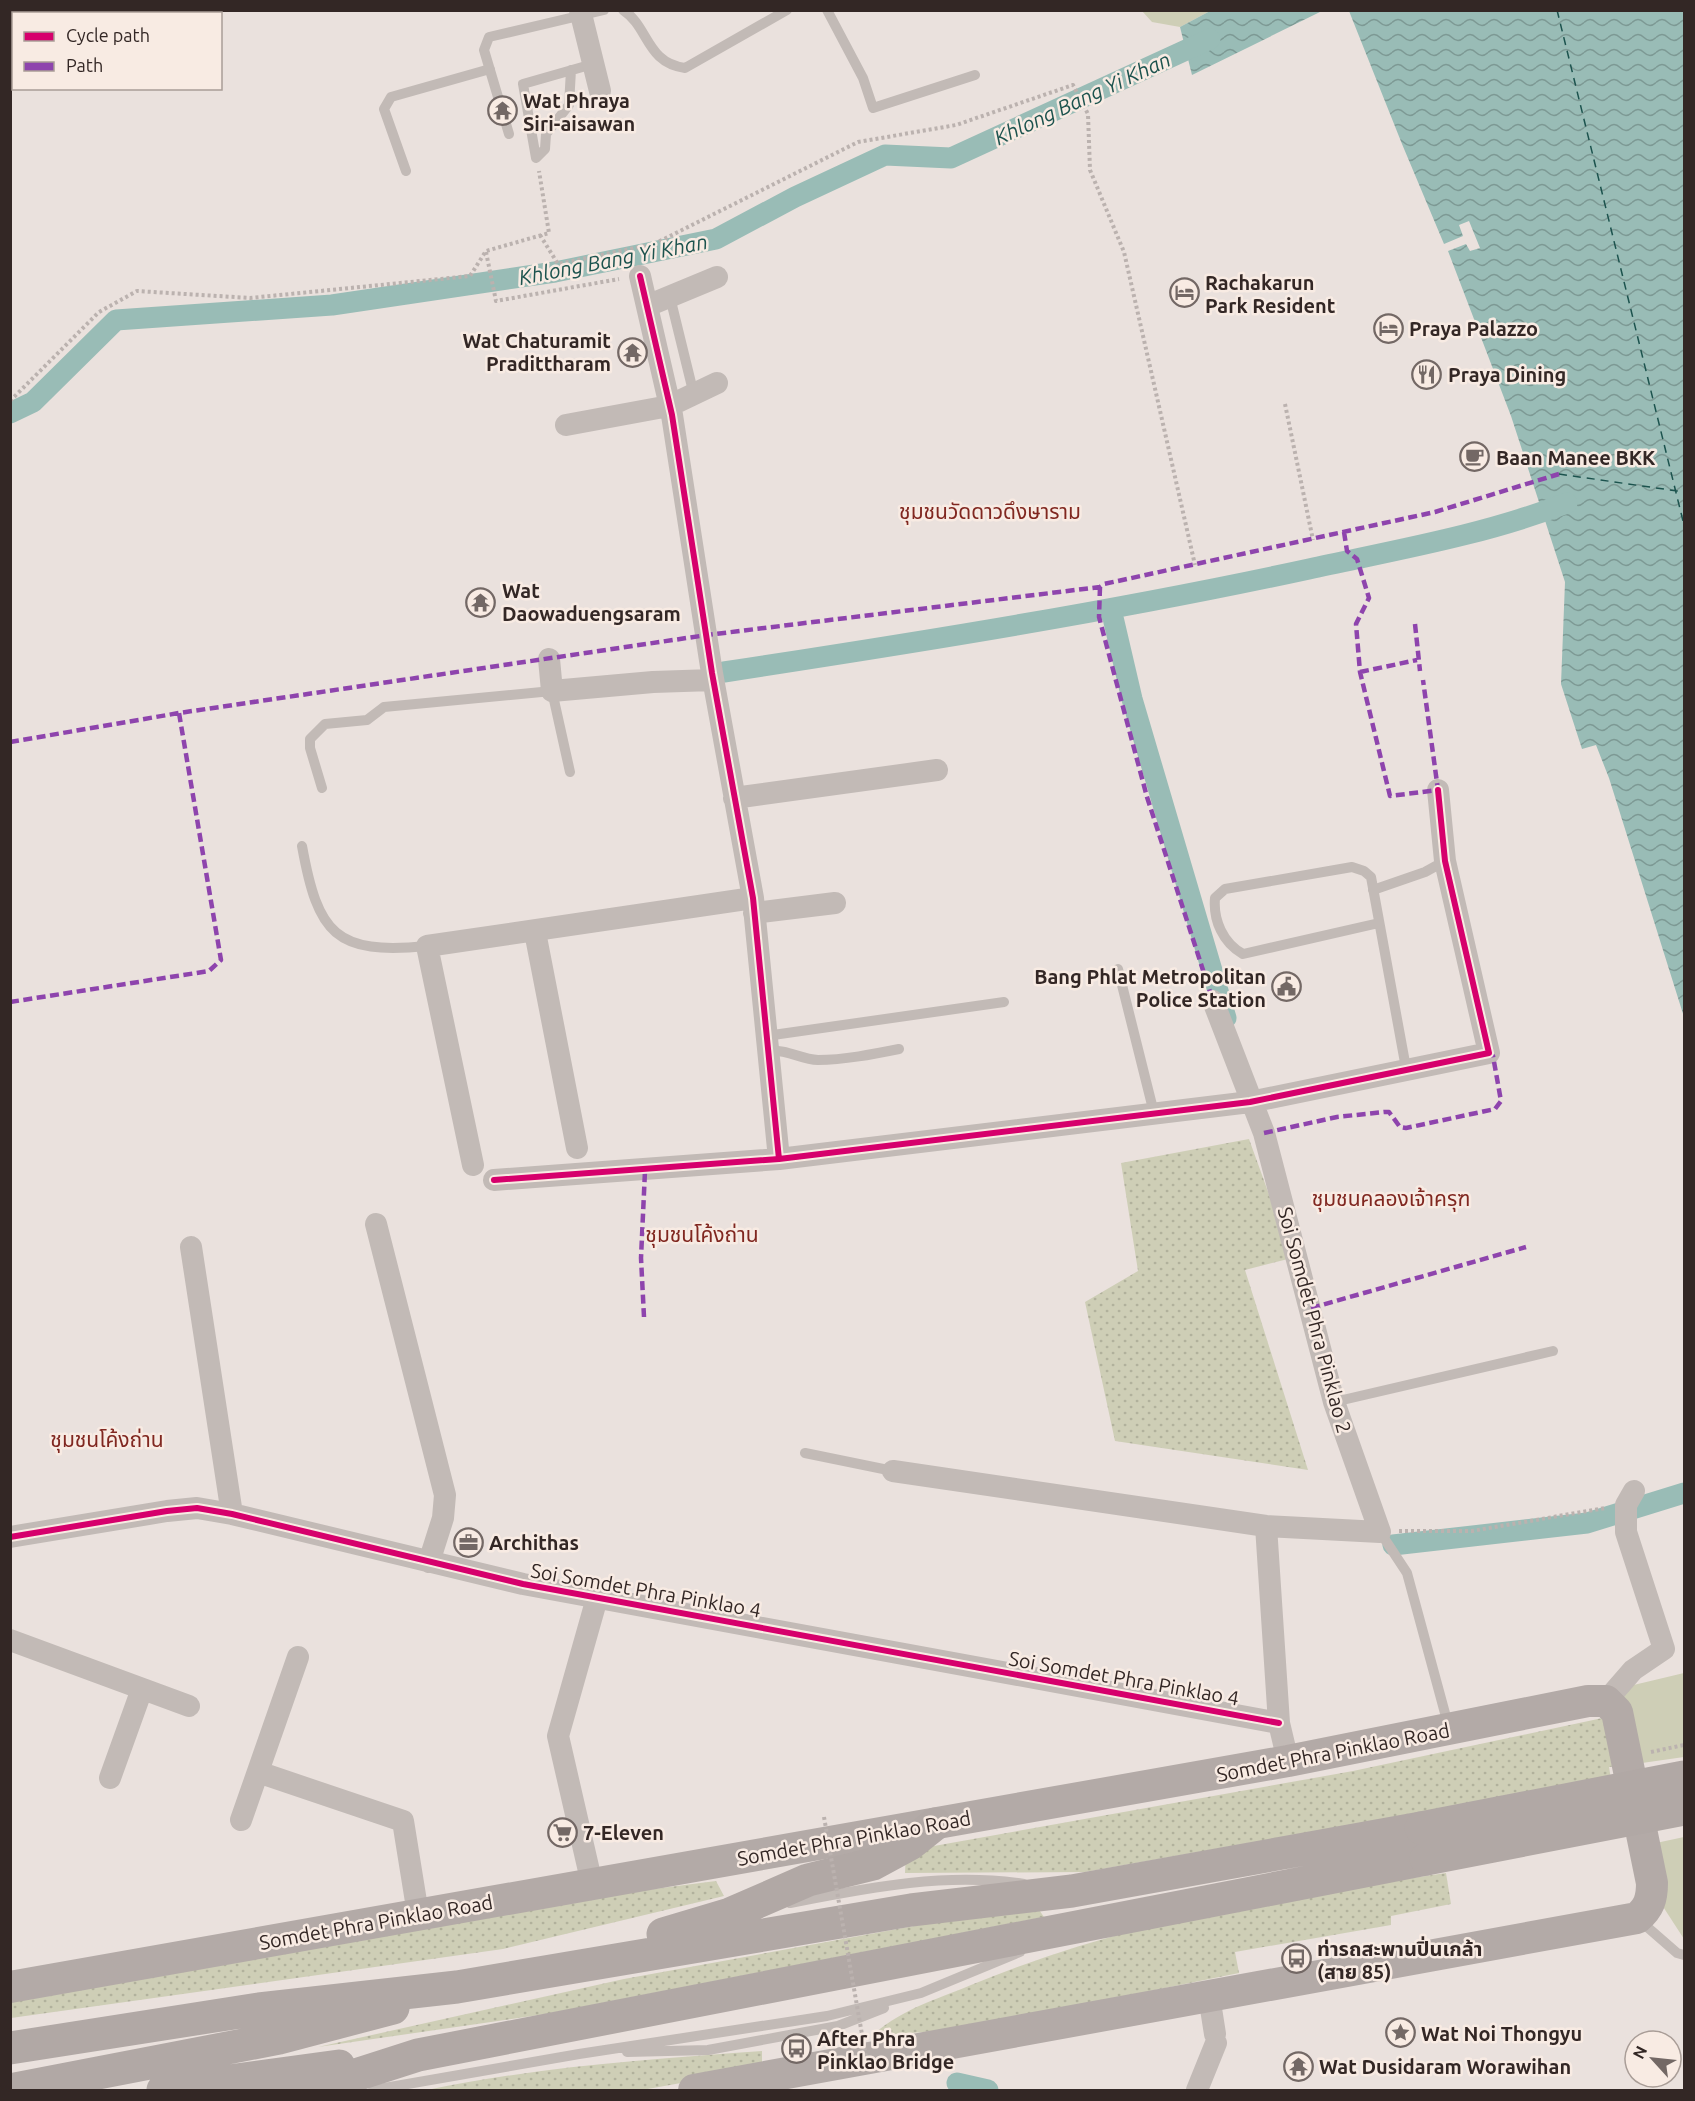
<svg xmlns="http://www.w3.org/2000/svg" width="1695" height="2101" font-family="Ubuntu,'Noto Sans Thai',sans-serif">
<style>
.grass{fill:url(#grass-dots)}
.park{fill:#ceceb6}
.water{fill:url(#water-waves)}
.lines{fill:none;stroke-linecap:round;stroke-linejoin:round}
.canal{stroke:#99bcb6;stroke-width:21}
.ferry{stroke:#1c534e;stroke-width:1.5;stroke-dasharray:8 6;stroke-linecap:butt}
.path{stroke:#bbb2af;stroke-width:4;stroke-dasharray:3 3;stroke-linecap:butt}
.lane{stroke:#c2bab6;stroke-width:10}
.street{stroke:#c2bab6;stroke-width:22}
.secondary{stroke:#b3aaa7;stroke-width:32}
.primary{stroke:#b1a8a5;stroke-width:33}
.path-bridge{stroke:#bbb2af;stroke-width:4;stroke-dasharray:3 3;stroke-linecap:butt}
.primary-bridge{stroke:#b1a8a5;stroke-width:33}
.quiet{stroke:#8e44ad;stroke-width:4.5;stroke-dasharray:9 4.5;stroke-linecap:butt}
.cycleway-casing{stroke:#f8ebe3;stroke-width:10}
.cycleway{stroke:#d6006c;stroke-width:6}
.labels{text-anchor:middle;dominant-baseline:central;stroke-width:5;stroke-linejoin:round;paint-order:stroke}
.poi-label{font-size:20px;font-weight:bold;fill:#332725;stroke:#f8ebe3;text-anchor:start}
.street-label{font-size:20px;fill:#332725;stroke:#f8ebe3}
.water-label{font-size:21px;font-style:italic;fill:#1c534e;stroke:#f8ebe3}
.neighbourhood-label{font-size:21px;fill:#802720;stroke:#f8ebe3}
</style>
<defs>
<pattern id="grass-dots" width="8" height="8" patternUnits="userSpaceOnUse" patternTransform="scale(1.5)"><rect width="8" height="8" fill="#ceceb6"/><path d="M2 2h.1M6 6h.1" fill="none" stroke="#b1b19c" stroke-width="1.8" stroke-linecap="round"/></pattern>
<pattern id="water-waves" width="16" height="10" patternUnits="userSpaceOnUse" patternTransform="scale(1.5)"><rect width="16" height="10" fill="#99bcb6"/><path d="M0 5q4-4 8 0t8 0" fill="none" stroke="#7d9994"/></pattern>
</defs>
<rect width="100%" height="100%" fill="#eae1dd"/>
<path class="grass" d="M1249,1139L1292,1258L1245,1270L1308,1470L1115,1441L1085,1302L1138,1271L1121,1163Z
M1626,1713L1635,1764L1609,1767L1611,1779L1085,1872L905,1873L906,1851L1353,1771Z
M1446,1873L1451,1904L1391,1916V1925L1235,1952L1239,1973L963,2029L871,2036C906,2007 931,2002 971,1985C1122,1922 1285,1896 1446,1873Z
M716,1881L724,1896L503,1949L11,2018L10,1999L536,1904Z
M1035,1904L1044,1917L546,2014L318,2047L624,1979Z
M762,2051V2066L748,2071L642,2090H427C538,2067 649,2059 762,2051Z"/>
<path class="park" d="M1142,11H1210L1180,27L1152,22Z
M1684,1673V1757L1635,1764L1621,1688Z
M1684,1837V1939L1660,1902L1656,1843Z"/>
<path class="water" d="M1210,11V10L1333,11L1320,12L1192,75L1180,27Z
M1349,11H1684V1017L1609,778L1596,745L1582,749L1561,684L1565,582L1511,416L1448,251L1466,244L1470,251L1480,248L1469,221L1459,225L1463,236L1444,244L1402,144Z"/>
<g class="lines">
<path class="canal" d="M10,413L33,402L116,320L332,305L555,272L716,239L795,197L885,155L951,158L1210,39
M1111,609L1132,699L1226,1018
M724,672C920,642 1115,611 1309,569C1396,550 1484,535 1567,503
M1393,1545L1587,1523L1684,1493
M957,2083L988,2090"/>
<path class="ferry" d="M1557,10L1684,525
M1559,474L1684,492"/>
<path class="path" d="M540,235L558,264L654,244L858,142L956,125L1073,85L1088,114L1090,170L1124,252L1195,565
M486,252L496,301L619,279
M10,401L99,312L137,291L250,298L470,276L486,251L549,233L539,171
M1285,404L1313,540
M1399,1531H1472L1605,1508
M1651,1752L1684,1745"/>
<path class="lane" d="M623,10C649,27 646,63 685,68L787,10
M827,10L863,78L873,108L975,75
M509,134L484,50L489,37L604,10
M536,158L523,84L593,64
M536,158L545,149L546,134L569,105L571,70
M406,171L384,109L391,97L490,69
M670,297L694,395
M322,788L310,748V739L325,724L367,720L384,707L552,691L570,772
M302,846C318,934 335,955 427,946
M1373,890L1425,872L1445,861
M1379,923L1243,954C1223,943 1213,920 1215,898L1225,889L1352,867L1364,871L1371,877L1406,1068
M1118,969L1154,1113
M766,1036L1004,1002
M768,1051C787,1049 800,1059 818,1060C844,1060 874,1054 899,1049
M1334,1402L1553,1351
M805,1453L893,1471
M1380,1532L1407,1573L1449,1728
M790,1903C867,1888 945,1872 1024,1884
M1638,1919L1677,1953L1684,1955
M627,2052L708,2050L838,2026L884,2008
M373,2090L579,2054L827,2016L921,1993L1020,1952"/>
<path class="street" d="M580,10L600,91
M185,14L201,10
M640,276L672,415L712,673L753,898L779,1159
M647,306L717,277
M566,425L669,406L717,383
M549,659L552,691L653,682L713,680
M734,798L937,770
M754,913L835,903
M535,932L577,1148
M473,1165L427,946L753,898
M494,1180L779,1159L1250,1102L1489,1053L1445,861L1438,790
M376,1224L445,1495L443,1518L429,1562
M191,1247L232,1514
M893,1471L1266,1526L1380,1532L1334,1402L1264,1133L1213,1001
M1266,1526L1279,1723L1288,1761
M10,1537L167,1511L197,1508L232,1514L523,1584L1279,1723
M10,1640L189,1706
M1606,1701L1633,1670L1664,1649L1626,1532V1505L1634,1491
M258,1772L403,1821L418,1914
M110,1778L142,1689
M241,1820L298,1657
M592,1884L558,1736L597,1598
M1209,1996L1215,2034
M1197,2090L1216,2043"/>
<path class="secondary" d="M10,1987L1288,1761L1588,1701H1606L1617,1712L1652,1883C1652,1899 1649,1908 1637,1918L694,2090"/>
<path class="primary" d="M663,1934L730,1914L808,1880L873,1864L910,1844L935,1824
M10,2048L259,2009L457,1987L911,1910L1072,1891L1421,1828
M10,2090L279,2038L393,2008
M163,2090L339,2066
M309,2090L418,2055L1426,1859"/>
<path class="path-bridge" d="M824,1817L867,2063"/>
<path class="primary-bridge" d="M1421,1828L1684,1777
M1426,1859L1684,1809"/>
<path class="quiet" d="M1344,532L1347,551L1357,559L1369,598L1356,624L1360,672L1390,796L1438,790L1423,680
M1100,587L1099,617L1147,797L1213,1001
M1415,624L1420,671
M1360,672L1417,660
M10,742L179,713L707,635L1100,587L1104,584L1435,512L1559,474
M10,1002L209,971L221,960L179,713
M1264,1133L1337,1117L1384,1112H1389L1400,1127L1406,1128L1495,1109L1501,1101L1493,1056L1489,1053
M1311,1308L1526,1247
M644,1317L641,1258L645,1171"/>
<defs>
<path id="cycleway" d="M640,276L672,415L712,673L753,898L779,1159
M494,1180L779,1159L1250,1102L1489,1053L1445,861L1438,790
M10,1537L167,1511L197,1508L232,1514L523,1584L1279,1723"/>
</defs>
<use href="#cycleway" class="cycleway-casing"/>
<use href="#cycleway" class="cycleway"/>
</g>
<defs>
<symbol id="temple-ring" viewBox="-11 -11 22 22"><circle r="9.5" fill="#f8ebe3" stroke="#736865" stroke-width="1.5"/><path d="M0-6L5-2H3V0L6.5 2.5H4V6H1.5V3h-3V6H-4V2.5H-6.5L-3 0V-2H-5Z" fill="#736865"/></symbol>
<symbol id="hotel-ring" viewBox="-11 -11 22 22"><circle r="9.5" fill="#f8ebe3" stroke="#736865" stroke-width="1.5"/><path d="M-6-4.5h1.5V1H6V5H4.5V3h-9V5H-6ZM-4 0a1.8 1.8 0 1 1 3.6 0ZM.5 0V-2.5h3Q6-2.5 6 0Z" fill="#736865"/></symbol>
<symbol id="restaurant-ring" viewBox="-11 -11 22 22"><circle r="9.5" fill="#f8ebe3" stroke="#736865" stroke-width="1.5"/><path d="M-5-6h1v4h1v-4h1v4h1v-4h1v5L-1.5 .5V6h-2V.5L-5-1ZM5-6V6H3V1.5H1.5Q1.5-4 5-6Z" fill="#736865"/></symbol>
<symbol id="cafe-ring" viewBox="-11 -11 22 22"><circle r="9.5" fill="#f8ebe3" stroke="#736865" stroke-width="1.5"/><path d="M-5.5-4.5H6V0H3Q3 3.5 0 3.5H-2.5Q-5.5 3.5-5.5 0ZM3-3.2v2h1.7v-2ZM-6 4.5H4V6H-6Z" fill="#736865"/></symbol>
<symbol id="civic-ring" viewBox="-11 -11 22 22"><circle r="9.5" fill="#f8ebe3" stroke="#736865" stroke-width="1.5"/><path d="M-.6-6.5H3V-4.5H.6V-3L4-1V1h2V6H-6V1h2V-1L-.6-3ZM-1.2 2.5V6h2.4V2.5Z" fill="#736865"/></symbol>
<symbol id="office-ring" viewBox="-11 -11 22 22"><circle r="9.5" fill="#f8ebe3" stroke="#736865" stroke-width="1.5"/><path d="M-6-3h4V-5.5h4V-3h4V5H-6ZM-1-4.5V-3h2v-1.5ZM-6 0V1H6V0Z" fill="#736865"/></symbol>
<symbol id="supermarket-ring" viewBox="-11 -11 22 22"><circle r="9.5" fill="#f8ebe3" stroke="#736865" stroke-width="1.5"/><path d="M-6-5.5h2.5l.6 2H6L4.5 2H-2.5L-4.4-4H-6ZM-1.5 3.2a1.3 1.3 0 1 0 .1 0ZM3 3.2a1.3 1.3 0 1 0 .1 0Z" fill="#736865"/></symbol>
<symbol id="bus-ring" viewBox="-11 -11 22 22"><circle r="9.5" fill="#f8ebe3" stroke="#736865" stroke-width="1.5"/><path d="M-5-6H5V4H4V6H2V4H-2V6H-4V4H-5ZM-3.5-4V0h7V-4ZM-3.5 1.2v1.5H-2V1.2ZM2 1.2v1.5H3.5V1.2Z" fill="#736865"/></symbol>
<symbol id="sight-ring" viewBox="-11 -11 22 22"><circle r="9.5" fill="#f8ebe3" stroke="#736865" stroke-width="1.5"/><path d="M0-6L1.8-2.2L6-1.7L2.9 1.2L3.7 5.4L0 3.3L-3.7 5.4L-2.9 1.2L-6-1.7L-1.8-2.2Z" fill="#736865"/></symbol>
</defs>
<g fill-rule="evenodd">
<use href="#temple-ring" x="486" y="94" width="33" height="33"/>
<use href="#hotel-ring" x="1168" y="276" width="33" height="33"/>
<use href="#hotel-ring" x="1372" y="312" width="33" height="33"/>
<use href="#temple-ring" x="616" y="336" width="33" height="33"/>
<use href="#restaurant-ring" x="1410" y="358" width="33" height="33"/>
<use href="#cafe-ring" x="1458" y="440" width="33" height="33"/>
<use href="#temple-ring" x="464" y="586" width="33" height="33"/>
<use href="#civic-ring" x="1270" y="970" width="33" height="33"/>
<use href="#office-ring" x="452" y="1526" width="33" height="33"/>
<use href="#supermarket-ring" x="546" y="1816" width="33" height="33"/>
<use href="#bus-ring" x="1280" y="1942" width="33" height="33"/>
<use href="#sight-ring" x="1384" y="2016" width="33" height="33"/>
<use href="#bus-ring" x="780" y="2032" width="33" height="33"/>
<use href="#temple-ring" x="1282" y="2050" width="33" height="33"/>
</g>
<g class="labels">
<g class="poi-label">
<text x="523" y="100">Wat Phraya<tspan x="523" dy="23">Siri-aisawan</tspan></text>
<text x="1205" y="282">Rachakarun<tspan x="1205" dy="23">Park Resident</tspan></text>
<text x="1409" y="328">Praya Palazzo</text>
<text x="611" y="340" text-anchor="end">Wat Chaturamit<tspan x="611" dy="23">Pradittharam</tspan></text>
<text x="1448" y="374">Praya Dining</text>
<text x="1496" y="457">Baan Manee BKK</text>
<text x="502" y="590">Wat<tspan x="502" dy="23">Daowaduengsaram</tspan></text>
<text x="1266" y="976" text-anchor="end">Bang Phlat Metropolitan<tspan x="1266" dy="23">Police Station</tspan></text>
<text x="489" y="1542">Archithas</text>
<text x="583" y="1832">7-Eleven</text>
<text x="1317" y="1948">ท่ารถสะพานปิ่นเกล้า<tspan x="1317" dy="23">(สาย 85)</tspan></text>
<text x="1421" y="2033">Wat Noi Thongyu</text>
<text x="817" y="2038">After Phra<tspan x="817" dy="23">Pinklao Bridge</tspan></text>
<text x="1319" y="2066">Wat Dusidaram Worawihan</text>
</g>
<g class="street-label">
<text transform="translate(1315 1320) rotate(75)">Soi Somdet Phra Pinklao 2</text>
<text transform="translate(646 1590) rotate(10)">Soi Somdet Phra Pinklao 4</text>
<text transform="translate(1124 1678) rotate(10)">Soi Somdet Phra Pinklao 4</text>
<text transform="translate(1333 1752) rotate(-11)">Somdet Phra Pinklao Road</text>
<text transform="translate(854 1838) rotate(-10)">Somdet Phra Pinklao Road</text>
<text transform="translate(376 1922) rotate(-10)">Somdet Phra Pinklao Road</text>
</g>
<g class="water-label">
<text transform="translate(1082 98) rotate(-25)">Khlong Bang Yi Khan</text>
<text transform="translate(613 259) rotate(-11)">Khlong Bang Yi Khan</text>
</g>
<g class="neighbourhood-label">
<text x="990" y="511">ชุมชนวัดดาวดึงษาราม</text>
<text x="1391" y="1198">ชุมชนคลองเจ้าครุฑ</text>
<text x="702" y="1234">ชุมชนโค้งถ่าน</text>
<text x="107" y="1439">ชุมชนโค้งถ่าน</text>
</g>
</g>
<rect width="1695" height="2101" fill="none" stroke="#332725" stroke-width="24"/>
<rect x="12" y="12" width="210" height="78" fill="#f8ebe3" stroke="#a99d97" stroke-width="1.5"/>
<rect x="24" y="32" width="30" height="9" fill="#d6006c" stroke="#a99d97" stroke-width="1.5"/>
<text x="66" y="42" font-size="18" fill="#332725">Cycle path</text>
<rect x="24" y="62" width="30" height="9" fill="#8e44ad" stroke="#a99d97" stroke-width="1.5"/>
<text x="66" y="72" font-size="18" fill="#332725">Path</text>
<g transform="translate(1653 2059) rotate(297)"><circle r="28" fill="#f8ebe3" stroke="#a99d97" stroke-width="1.5"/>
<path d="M0-4.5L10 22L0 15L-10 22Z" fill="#736865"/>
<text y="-9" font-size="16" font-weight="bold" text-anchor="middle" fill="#332725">N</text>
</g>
</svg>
